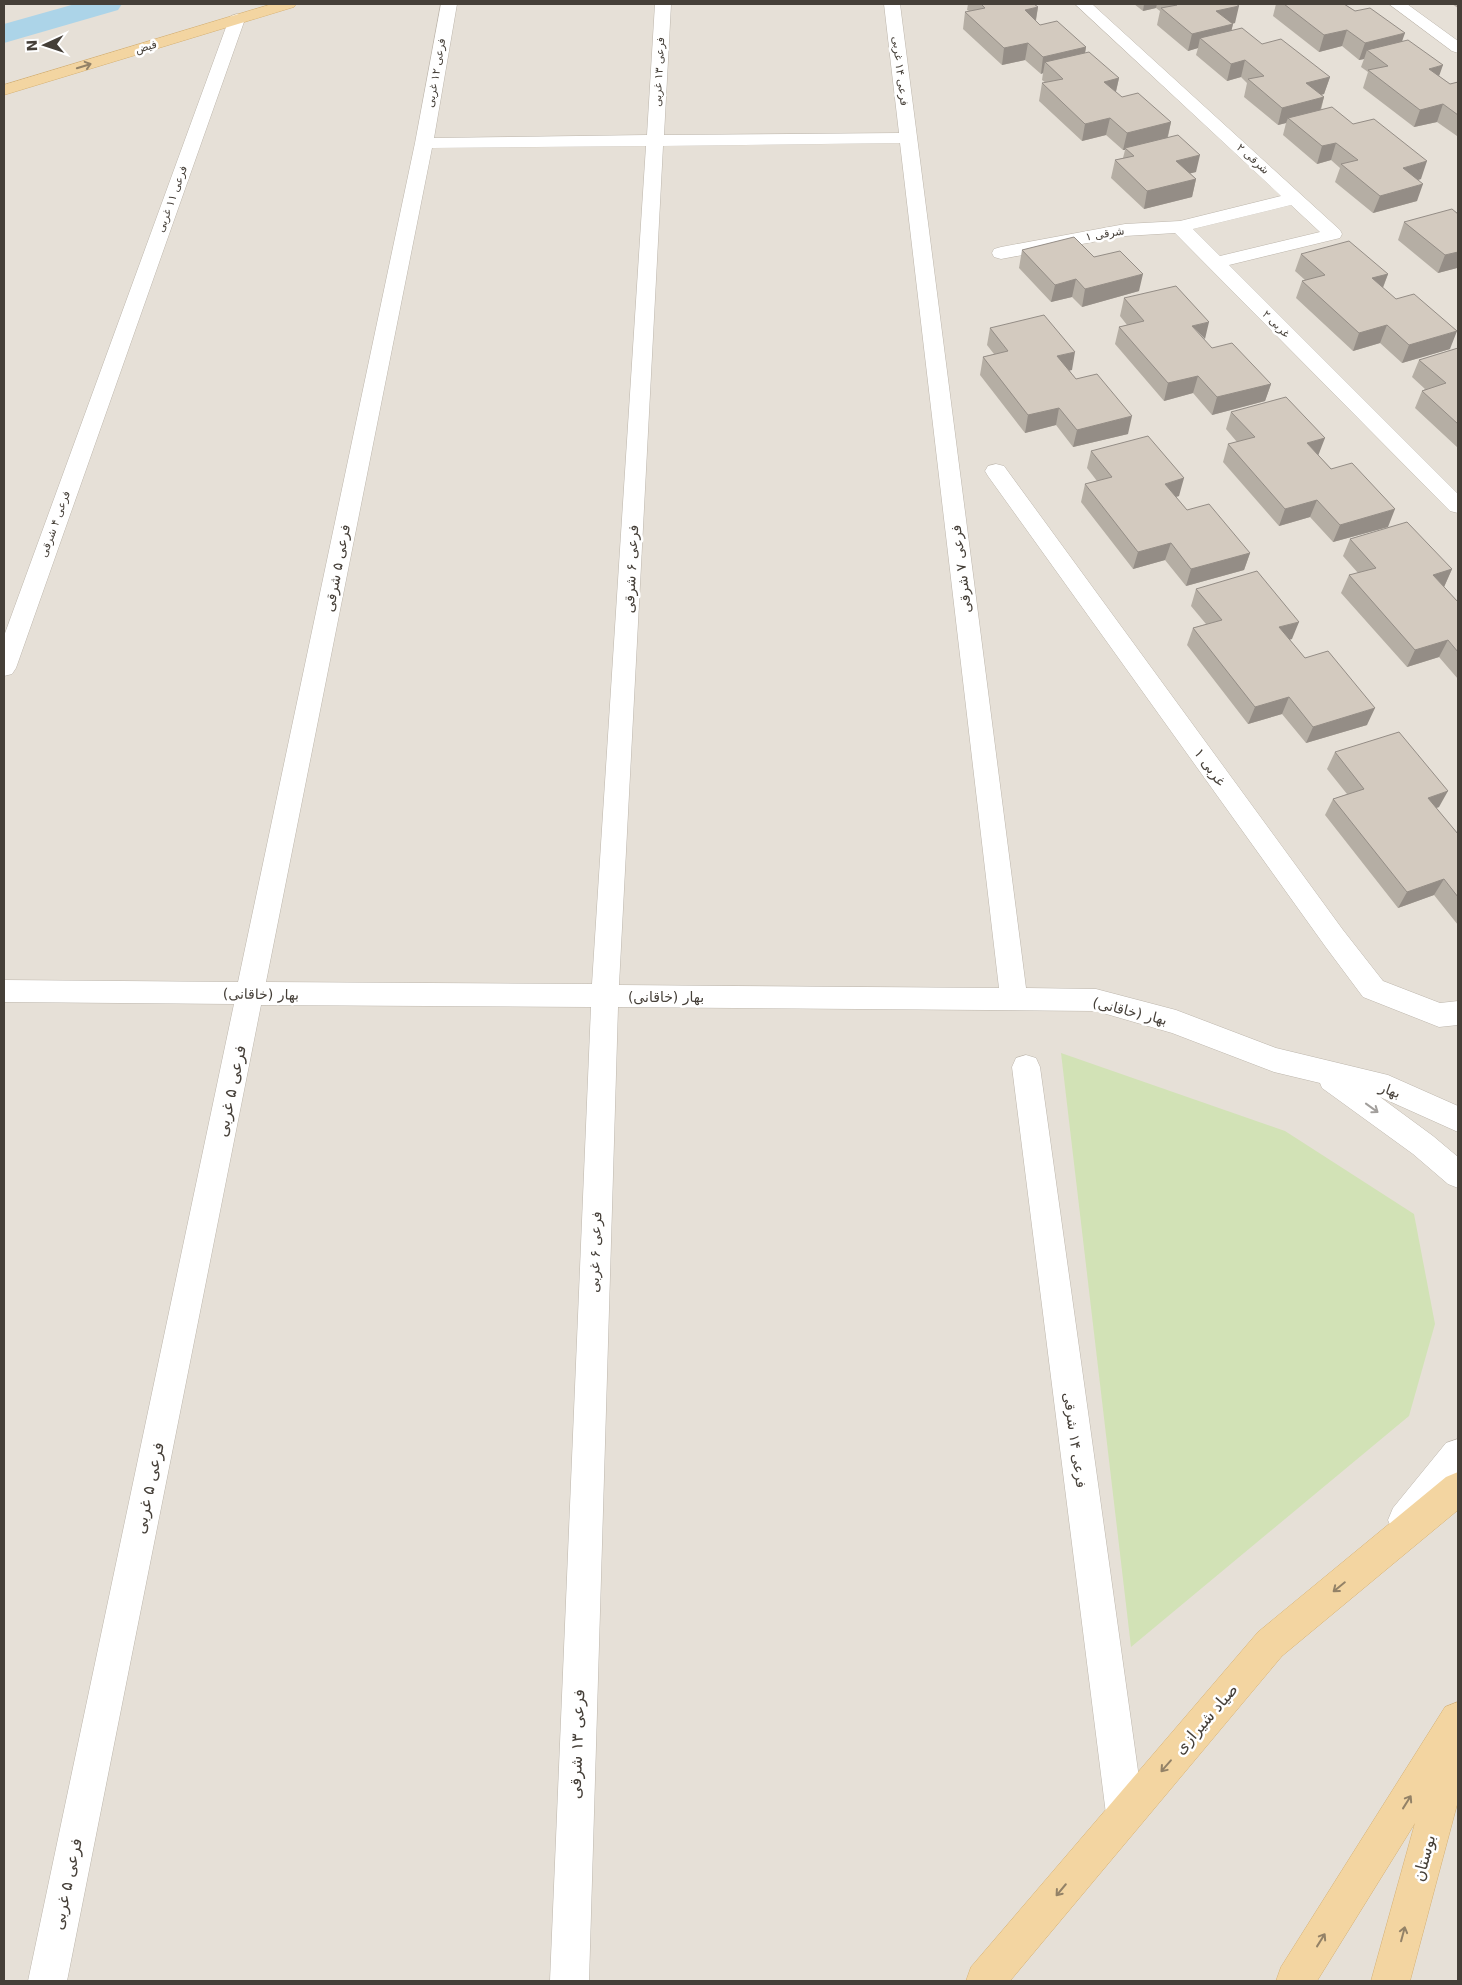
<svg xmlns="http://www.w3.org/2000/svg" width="1462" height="1985" font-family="'DejaVu Sans',Cairo,sans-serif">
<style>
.residential{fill:#e6e0d7}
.green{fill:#d2e2b6}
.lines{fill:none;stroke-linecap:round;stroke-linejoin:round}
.canal{fill:#acd4e8;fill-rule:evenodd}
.minor-casing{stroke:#bdb6ac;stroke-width:1}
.major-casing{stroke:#d6b173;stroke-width:1}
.minor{fill:#fff;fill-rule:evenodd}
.major{fill:#f3d5a1;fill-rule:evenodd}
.wall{fill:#b5aea4}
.shaded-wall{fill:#948d86}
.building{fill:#d3cabf;stroke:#948d86}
.oneway{stroke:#938267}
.oneway2{stroke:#a29f9c}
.labels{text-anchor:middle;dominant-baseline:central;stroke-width:5;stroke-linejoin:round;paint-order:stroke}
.far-street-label{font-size:11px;fill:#453f38;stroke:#fff}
.street-label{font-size:14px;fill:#453f38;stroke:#fff}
.near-street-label{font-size:16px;fill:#453f38;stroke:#fff}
</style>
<rect width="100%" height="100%" fill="#f2efe9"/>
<path class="residential" d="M4,4H1458V1981H4Z"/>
<path class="green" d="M1061,1053L1285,1131L1414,1214L1435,1324L1409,1416L1131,1647Z"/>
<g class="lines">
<path class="canal" d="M75,4H122L118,10L4,43V24Z"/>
<defs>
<path id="minor" d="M441,4H457L434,138L647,135L655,4H671L664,135L899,133L884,4H900L1026,988L1096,989L1176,1010L1276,1048L1388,1075L1458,1106V1132L1380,1097L1433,1136L1458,1157V1188L1448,1184L1413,1154L1322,1088L1320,1083L1274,1072L1172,1033L1096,1011L618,1007L589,1981H550L591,1007L261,1005L67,1981H28L234,1004L4,1002V980L238,982L415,143ZM900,143L999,988L619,985L663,146ZM646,146L592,984L266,982L432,148Z
M1075,4H1092L1340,230L1342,234L1340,238L1229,265L1458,494V513L1450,511L1175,233L1125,236L1001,259L994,257L992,253L994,249L1001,247L1125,224L1180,221L1281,196ZM1291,205L1320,232L1220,256L1193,229Z
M1389,4H1407L1458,41V53L1452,51Z
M237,14L243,16L245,19L16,668L12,674L4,676V636L229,19L231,16Z
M996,464L1004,466L1343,930L1383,981L1440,1003L1458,1001V1025L1439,1027L1363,997L1325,946L988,476L985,471L988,466Z
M1026,1055L1036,1058L1040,1067L1144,1814L1138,1827L1125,1833L1112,1827L1106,1814L1012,1067L1016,1058Z
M1458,1439V1481L1417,1532L1405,1537L1393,1532L1388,1520L1393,1508L1446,1443Z"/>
<path id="major" d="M272,4H296L294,7L4,95V85Z
M1458,1472V1510L1282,1656L1010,1981H966L971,1967L1258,1632L1446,1477Z
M1458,1702V1801L1410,1981H1371L1415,1823L1317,1981H1276L1281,1967L1445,1707Z"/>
</defs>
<use href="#minor" class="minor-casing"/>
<use href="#major" class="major-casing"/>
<use href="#minor" class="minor"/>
<use href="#major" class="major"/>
</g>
<path class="wall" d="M968,4H1034L1038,7L1036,21L1040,25L1086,47L1085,53L1119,78L1116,92L1122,97L1171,122L1168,137L1196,172L1190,173L1196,179L1192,197L1144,209L1111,178L1115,160L1123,158L1125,150H1123L1106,135L1082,141L1039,101L1042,83H1046L1042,80L1043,73L1041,74L1025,60L1002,65L963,29L965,12L969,11L967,10Z
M1134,4H1236L1235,23L1232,24H1233L1231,31L1262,44L1330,77L1324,94L1321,95L1324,97L1321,110L1421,179L1418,180L1417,201L1373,213L1335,182L1340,168L1331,160L1317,164L1283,135L1286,123L1278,125L1244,97L1247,83L1241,77L1227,81L1196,55L1198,48L1188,51L1157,25L1160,11L1156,8L1143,11Z
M1276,4H1346V5L1355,11L1402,41L1439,76L1450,84L1458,82V136H1457L1437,122L1414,127L1363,88L1368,72L1361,67L1364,59L1359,60L1342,46L1319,52L1273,16Z
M1452,4H1458V8Z
M1458,214V269L1457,268L1438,273L1398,240L1404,222Z
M1022,250L1094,257L1139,291L1082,307L1072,297L1051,302L1019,268Z
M1301,254L1388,274L1383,288L1450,349L1402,363L1380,343L1353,351L1296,298L1302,281L1305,280L1295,271Z
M1124,298L1204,340L1212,348L1271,384L1265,401L1212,415L1193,393L1164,401L1115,344L1119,327L1127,325L1120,316Z
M990,328L1072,370H1069L1076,379L1128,434L1073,447L1056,425L1025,433L980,375L983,357L994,354L987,345Z
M1458,348V448L1415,408L1422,391L1425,389L1412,377L1419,360Z
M1231,412L1319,456L1388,527L1333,542L1310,517L1279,526L1223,462L1228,444L1237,442L1226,429Z
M1091,451L1179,496L1176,497L1187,510L1250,553L1244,570L1186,586L1165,560L1133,569L1081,502L1085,484L1097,481L1087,468Z
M1350,539L1452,569L1444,587L1458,602V679L1439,657L1407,667L1341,593L1349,575L1358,573L1343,556Z
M1196,589L1292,639L1289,640L1305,658L1367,725L1306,743L1282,714L1248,724L1187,645L1193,628L1206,624L1191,606Z
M1335,752L1439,807L1436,808L1458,834V925L1434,895L1398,908L1325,815L1333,799L1347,794L1327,769Z"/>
<path class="shaded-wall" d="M1144,4H1157L1156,8L1143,11Z
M1239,6L1235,23L1212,28L1216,11Z
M1038,7L1035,24L1025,10Z
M1233,24L1229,41L1200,38L1198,48L1188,51L1192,34Z
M1347,30L1342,46L1319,52L1324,35Z
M1405,33L1399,50H1367L1364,59L1359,60L1365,43Z
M1028,43L1025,60L1002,65L1004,48Z
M1086,47L1083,64L1045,62L1043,73L1041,74L1043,57Z
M1245,60L1241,77L1227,81L1231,64Z
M1443,65L1437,82L1429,69Z
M1330,77L1324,94L1301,100L1306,83Z
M1119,78L1115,95L1104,82Z
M1324,97L1319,114L1288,118L1286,123L1278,125L1282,108Z
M1443,104L1437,122L1414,127L1420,110Z
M1110,118L1106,135L1082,141L1085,124Z
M1171,122L1167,139L1125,148V150H1123L1127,133Z
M1336,143L1331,160L1317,164L1322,146Z
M1200,155L1196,172L1172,178L1176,161Z
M1427,161L1421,179L1397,185L1403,168Z
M1196,179L1192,197L1144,209L1147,191Z
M1423,184L1417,201L1373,213L1380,196Z
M1458,252V264L1457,268L1438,273L1445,255Z
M1143,274L1139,291L1082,307L1085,289Z
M1388,274L1381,292L1372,278Z
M1076,279L1072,297L1051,302L1055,285Z
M1209,322L1205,339L1192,326Z
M1387,325L1380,343L1353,351L1359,333Z
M1457,331L1450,349L1402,363L1409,345Z
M1075,352L1072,370L1054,374L1057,356Z
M1198,376L1193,393L1164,401L1168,383Z
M1271,384L1265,401L1212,415L1217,397Z
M1059,408L1056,425L1025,433L1028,415Z
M1132,416L1128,434L1073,447L1077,430Z
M1325,438L1318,456L1307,443Z
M1184,478L1179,496L1160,501L1165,484Z
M1317,500L1310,517L1279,526L1285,509Z
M1395,509L1388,527L1333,542L1340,525Z
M1171,543L1165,560L1133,569L1138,552Z
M1250,553L1244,570L1186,586L1191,569Z
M1452,569L1444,587L1433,575Z
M1299,622L1292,639L1272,644L1279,627Z
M1448,640L1439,657L1407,667L1415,650Z
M1289,697L1282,714L1248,724L1255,707Z
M1375,708L1367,725L1306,743L1313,727Z
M1448,791L1439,807L1419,814L1428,798Z
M1444,879L1434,895L1398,908L1407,892Z"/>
<path class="building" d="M981,4H1034L1038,7L1025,10L1040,25L1057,21L1086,47L1043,57L1028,43L1004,48L965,12L985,8Z
M1175,4H1236L1239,6L1216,11L1233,24L1192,34L1161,8L1177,5Z
M1284,4H1344L1355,11L1370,8L1405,33L1365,43L1347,30L1324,35Z
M1242,28L1262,44L1281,39L1330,77L1306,83L1324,97L1282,108L1248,79L1264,76L1245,60L1231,64L1200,38Z
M1408,40L1443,65L1429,69L1450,84L1458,82V115L1443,104L1420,110L1368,70L1388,66L1367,50Z
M1089,52L1119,78L1104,82L1122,97L1138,93L1171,122L1127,133L1110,118L1085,124L1042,83L1063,79L1045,62Z
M1332,107L1353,124L1374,119L1427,161L1403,168L1423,184L1380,196L1341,164L1358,160L1336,143L1322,146L1288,118Z
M1178,135L1200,155L1176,161L1196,179L1147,191L1115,160L1134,156L1125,148Z
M1452,209L1458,214V252L1445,255L1404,222Z
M1074,237L1094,257L1120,251L1143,274L1085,289L1076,279L1055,285L1022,250Z
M1349,241L1388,274L1372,278L1396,299L1414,294L1457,331L1409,345L1387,325L1359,333L1302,281L1325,275L1301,254Z
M1176,286L1209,322L1192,326L1212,348L1232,343L1271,384L1217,397L1198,376L1168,383L1119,327L1144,321L1124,298Z
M1044,315L1075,352L1057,356L1076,379L1097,374L1132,416L1077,430L1059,408L1028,415L983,357L1008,351L990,328Z
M1458,348V424L1422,391L1446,383L1419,360Z
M1286,397L1325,438L1307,443L1331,469L1352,463L1395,509L1340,525L1317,500L1285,509L1228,444L1255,437L1231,412Z
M1148,436L1184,478L1165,484L1187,510L1209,504L1250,553L1191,569L1171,543L1138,552L1085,484L1112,477L1091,451Z
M1407,522L1452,569L1433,575L1458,602V652L1448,640L1415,650L1349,575L1376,568L1350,539Z
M1257,571L1299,622L1279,627L1305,658L1328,651L1375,708L1313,727L1289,697L1255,707L1193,628L1222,620L1196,589Z
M1399,732L1448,791L1428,798L1458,834V897L1444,879L1407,892L1333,799L1364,789L1335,752Z"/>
<defs><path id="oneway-shaft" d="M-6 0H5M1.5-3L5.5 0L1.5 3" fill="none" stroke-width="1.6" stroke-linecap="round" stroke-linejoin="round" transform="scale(1.25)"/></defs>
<g class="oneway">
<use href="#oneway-shaft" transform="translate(84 66) rotate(-17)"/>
<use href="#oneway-shaft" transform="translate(1339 1587) rotate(141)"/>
<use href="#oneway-shaft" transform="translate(1166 1766) rotate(131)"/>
<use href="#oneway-shaft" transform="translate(1407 1802) rotate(-58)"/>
<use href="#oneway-shaft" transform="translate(1061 1890) rotate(130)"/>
<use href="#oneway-shaft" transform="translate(1403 1934) rotate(-75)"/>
<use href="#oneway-shaft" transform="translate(1321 1940) rotate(-58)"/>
</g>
<use class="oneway2" href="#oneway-shaft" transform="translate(1372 1108) rotate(36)"/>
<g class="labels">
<g class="far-street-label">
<text transform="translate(146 47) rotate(-17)">فیض</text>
<text transform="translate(900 71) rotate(83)">فرعی ۱۴ غربی</text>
<text transform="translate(659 72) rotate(-87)">فرعی ۱۳ غربی</text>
<text transform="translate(436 73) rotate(-80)">فرعی ۱۲ غربی</text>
<text transform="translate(1253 159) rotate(42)">۲ شرقی</text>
<text transform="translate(172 199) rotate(-70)">فرعی ۱۱ غربی</text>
<text transform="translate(1105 234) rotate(-10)">۱ شرقی</text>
<text transform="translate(1276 324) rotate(45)">۲ غربی</text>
<text transform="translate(55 524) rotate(-70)">فرعی ۴ شرقی</text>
</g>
<g class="street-label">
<text transform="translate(337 568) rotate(-79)">فرعی ۵ شرقی</text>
<text transform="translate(631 569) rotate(-87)">فرعی ۶ شرقی</text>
<text transform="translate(961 569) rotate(-97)">فرعی ۷ شرقی</text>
<text transform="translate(1210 767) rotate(54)">۱ غربی</text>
<text transform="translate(261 994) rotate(1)">بهار (خاقانی)</text>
<text x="666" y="997">بهار (خاقانی)</text>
<text transform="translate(1130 1011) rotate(14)">بهار (خاقانی)</text>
<text transform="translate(1390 1090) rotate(20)">بهار</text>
<text transform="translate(595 1252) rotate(-88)">فرعی ۶ غربی</text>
<text transform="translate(1075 1440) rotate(82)">فرعی ۱۴ شرقی</text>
</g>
<g class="near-street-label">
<text transform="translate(231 1091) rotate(-78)">فرعی ۵ غربی</text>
<text transform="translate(149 1488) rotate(-78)">فرعی ۵ غربی</text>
<text transform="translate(1206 1719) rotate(-49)">صیاد شیرازی</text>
<text transform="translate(577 1744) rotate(-88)">فرعی ۱۳ شرقی</text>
<text transform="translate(1424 1858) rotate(-75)">بوستان</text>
<text transform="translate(67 1884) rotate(-78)">فرعی ۵ غربی</text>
</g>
</g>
<rect width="1462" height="1985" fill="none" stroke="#453f38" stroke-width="10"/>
<g transform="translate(45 45) rotate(267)" stroke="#ffffff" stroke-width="4" paint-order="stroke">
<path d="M0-4L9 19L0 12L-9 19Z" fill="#453f38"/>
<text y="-8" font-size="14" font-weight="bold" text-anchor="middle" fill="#453f38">N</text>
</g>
</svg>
